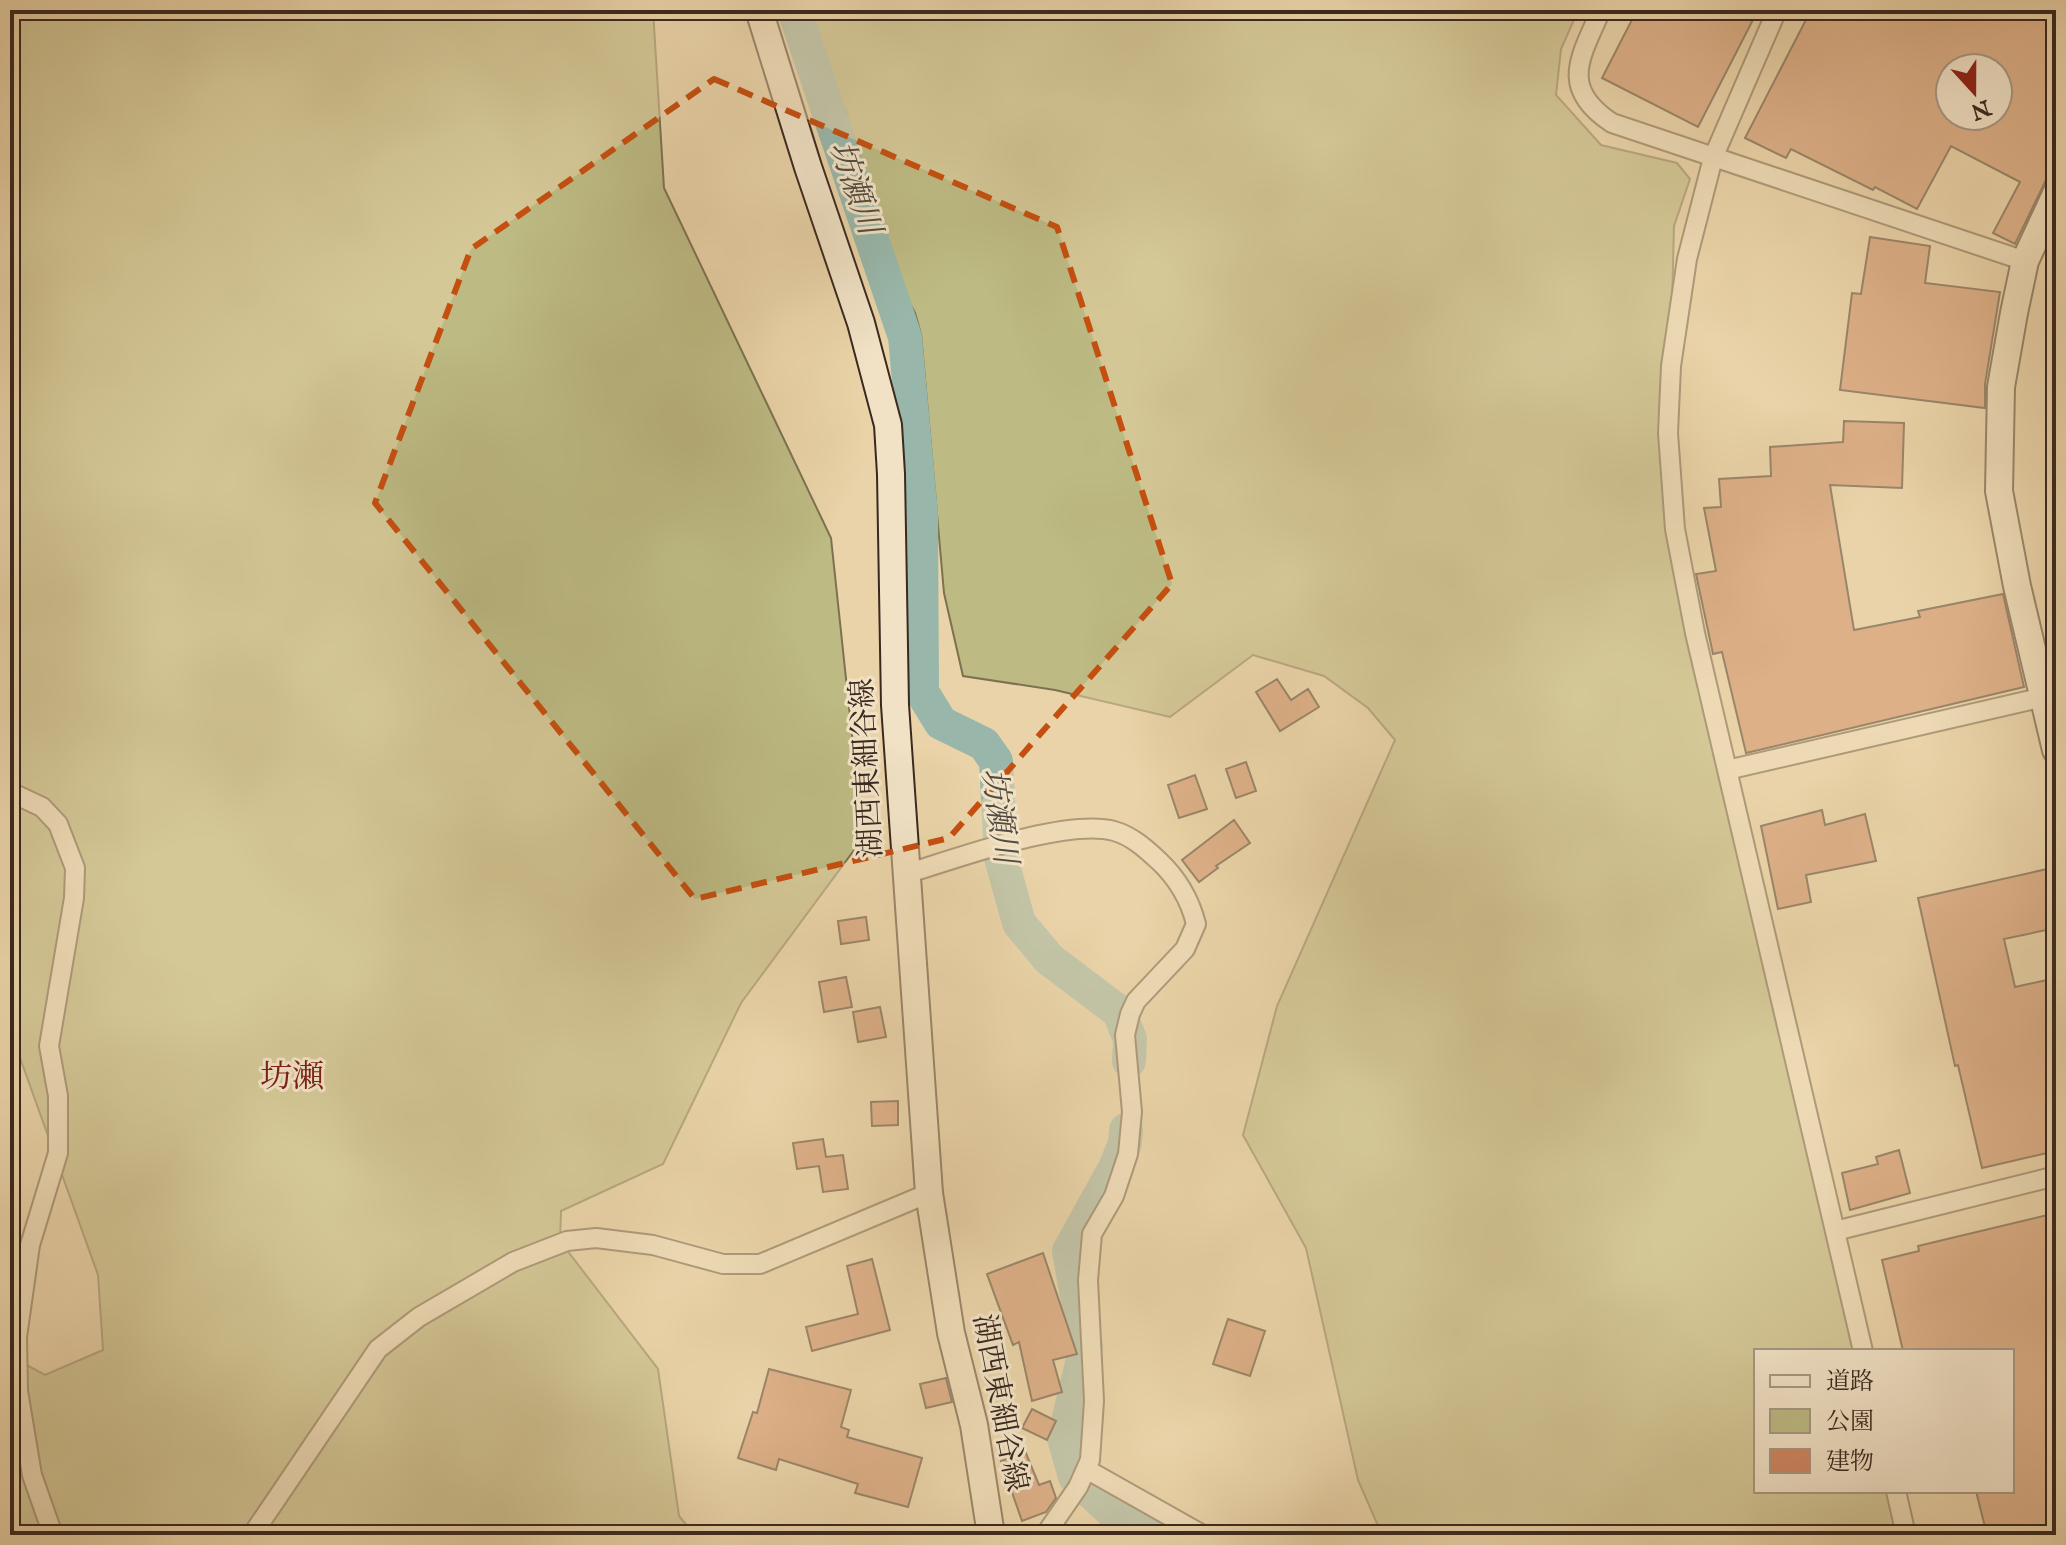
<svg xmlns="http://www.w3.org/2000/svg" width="2066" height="1545" font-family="'IM FELL English','Noto Serif JP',serif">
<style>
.green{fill:#bdba83;stroke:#7c7252;stroke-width:2}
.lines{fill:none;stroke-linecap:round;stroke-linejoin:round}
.river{stroke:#98b7aa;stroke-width:34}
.building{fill:#cf8662;stroke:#3b2920;stroke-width:2;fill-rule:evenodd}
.street-casing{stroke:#675442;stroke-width:22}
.secondary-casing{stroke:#3b2920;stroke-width:30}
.street{stroke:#f1e2c6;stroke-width:18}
.secondary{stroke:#f1e2c6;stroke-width:26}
.marked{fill:none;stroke:#c54f10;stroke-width:6;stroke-dasharray:16 10;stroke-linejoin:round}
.labels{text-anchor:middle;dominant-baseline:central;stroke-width:6;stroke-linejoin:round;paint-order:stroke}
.street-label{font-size:30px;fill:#3b2920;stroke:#f1e2c6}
.water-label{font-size:32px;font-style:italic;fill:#524c42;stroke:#f1e2c6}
.neighbourhood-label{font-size:32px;fill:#7a1f14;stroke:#f1e2c6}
</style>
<rect width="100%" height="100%" fill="#ead3a8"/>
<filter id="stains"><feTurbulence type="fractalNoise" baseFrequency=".0025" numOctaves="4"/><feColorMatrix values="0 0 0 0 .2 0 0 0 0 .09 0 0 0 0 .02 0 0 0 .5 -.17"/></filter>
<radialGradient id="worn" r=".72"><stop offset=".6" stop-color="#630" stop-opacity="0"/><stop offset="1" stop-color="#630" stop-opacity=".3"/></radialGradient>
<path class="green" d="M10,10H653L664,188L831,538L863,838L741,1003L663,1164L561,1211L560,1241L658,1369L679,1516L695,1535H28L10,1523V1356L45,1375L103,1350L98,1275L19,1055L10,1067Z
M811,10H1572L1577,13L1561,49L1556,95L1601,145L1677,163L1690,179L1674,226L1670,382L1674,505L1863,1351H1756V1491H1891L1899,1535H1382L1358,1480L1306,1248L1243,1135L1277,1006L1395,740L1368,708L1324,676L1253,655L1170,717L1055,690L963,676L944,593L921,334L915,313L889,265L880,226L855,155L846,112L833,91L812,33Z"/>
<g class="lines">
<path class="river" d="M794,10L905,337L921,514L922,692L941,723L984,744L996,761L1001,858L1019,923L1049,959L1119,1012L1130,1039L1129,1061
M1126,1130L1125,1143L1115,1168L1069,1251L1086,1347L1064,1438L1075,1477L1118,1517L1180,1530L1185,1535"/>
</g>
<path class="building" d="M1637,10H1758L1698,127L1602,78Z
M1811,10H2056V159L2015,244L1993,233L2020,182L1951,146L1917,209L1875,187L1873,190L1791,149L1786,158L1745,138ZM1950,68H1998V116H1950Z
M1870,237L1930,246L1925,283L2000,292L1985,384V408L1840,390L1852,293L1861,294Z
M1844,421L1904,423L1902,488L1830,485L1854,630L1920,617L1918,611L2003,594L2024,687L1746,753L1722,652L1713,654L1696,574L1716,571L1704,508L1721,507L1719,479L1771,476L1770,447L1843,442Z
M1277,679L1291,700L1308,689L1319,707L1280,731L1256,692Z
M1246,762L1256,791L1236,798L1226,769Z
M1195,775L1207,809L1179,818L1168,785Z
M1822,810L1825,825L1865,814L1876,861L1806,875L1811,902L1778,909L1761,826Z
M1234,820L1250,843L1216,866L1218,868L1199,882L1182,860Z
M2056,867V928L2004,939L2015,987L2056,978V1044L2049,1045L2056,1077V1151L1982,1168L1958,1065L1955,1066L1918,898Z
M866,917L869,940L841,944L838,921Z
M846,977L852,1007L824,1012L819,982Z
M880,1007L886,1037L858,1042L853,1012Z
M898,1101V1125L872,1126L871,1102Z
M823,1139L826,1157L843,1155L848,1189L823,1192L819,1166L797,1169L793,1143Z
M1899,1150L1910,1193L1850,1210L1842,1173L1878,1164L1876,1157Z
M2056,1213V1535H1987L1976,1491H2012V1351H1903L1882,1260L1919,1251L1918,1246Z
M1043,1253L1077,1354L1053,1360L1062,1392L1032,1401L1019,1342L1013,1345L987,1274Z
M872,1259L890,1330L812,1351L806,1327L858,1314L847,1266Z
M1228,1319L1265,1331L1250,1376L1213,1364Z
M769,1369L851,1390L841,1427L849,1430L847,1437L922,1458L908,1507L855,1493L858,1484L779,1459L776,1470L738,1458L753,1412L757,1413Z
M946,1378L952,1402L926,1408L920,1384Z
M1032,1409L1056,1421L1047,1440L1022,1428Z
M1025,1451L1039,1485L1050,1481L1056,1498L1046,1512L1022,1521L1001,1461Z"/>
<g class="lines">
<defs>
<path id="street" d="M1601,10C1580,58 1559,88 1612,123L2025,261
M1777,10L1713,158L1687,259L1671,366L1668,433L1675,529L1695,633L1863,1351
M1727,770L2044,697
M10,792L42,807L58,824L75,868L74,898L49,1046L58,1096V1153L30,1245L17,1337L18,1391L32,1475L53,1535
M906,874C955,859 1066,818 1114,831C1132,836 1146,849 1159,861C1177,878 1190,900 1196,924L1185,949L1136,1001L1130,1014L1125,1035L1132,1112L1128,1154L1114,1196L1092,1234L1088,1280L1094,1401L1090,1460L1078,1487L1045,1535
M1835,1231L2056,1176
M1086,1469L1203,1535
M1896,1491L1906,1535
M252,1535L378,1349L419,1317L513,1262L567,1241L596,1238L653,1245L723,1264H760L929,1193"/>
<path id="secondary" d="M759,10L808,167L861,323L888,425L891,474L895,705L929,1193L951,1333L974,1425L991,1535
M2056,194L2025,261L2014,313L2001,387L1999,491L2017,586L2056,750"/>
</defs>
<use href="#street" class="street-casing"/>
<use href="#secondary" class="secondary-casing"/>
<use href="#street" class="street"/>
<use href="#secondary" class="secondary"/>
</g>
<path d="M0 0H2066V1545H0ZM714,79L1057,227L1172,584L949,838L695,899L375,503L471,249Z" fill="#ead3a8" fill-opacity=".55" fill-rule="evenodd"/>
<path class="marked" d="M714,79L1057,227L1172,584L949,838L695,899L375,503L471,249Z"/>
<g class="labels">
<g class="street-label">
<text transform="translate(868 768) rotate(-93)">湖西東細谷線</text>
<text transform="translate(999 1403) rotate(79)">湖西東細谷線</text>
</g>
<g class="water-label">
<text transform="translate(854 188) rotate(71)">坊瀬川</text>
<text transform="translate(998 816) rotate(82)">坊瀬川</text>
</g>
<g class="neighbourhood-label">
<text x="292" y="1078">坊瀬</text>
</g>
</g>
<rect width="2066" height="1545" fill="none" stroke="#ead3a8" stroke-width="40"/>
<rect x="12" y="12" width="2042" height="1521" fill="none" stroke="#3b2920" stroke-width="4"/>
<rect x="20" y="20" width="2026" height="1505" fill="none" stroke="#3b2920" stroke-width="2"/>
<rect x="1754" y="1349" width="260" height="144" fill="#f1e2c6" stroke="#a89884" stroke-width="2"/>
<rect x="1770" y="1375" width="40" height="12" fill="#f1e2c6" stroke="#a89884" stroke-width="2"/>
<text x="1826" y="1389" font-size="24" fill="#3b2920">道路</text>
<rect x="1770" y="1409" width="40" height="24" fill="#bdba83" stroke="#a89884" stroke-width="2"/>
<text x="1826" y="1429" font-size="24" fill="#3b2920">公園</text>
<rect x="1770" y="1449" width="40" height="24" fill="#cf8662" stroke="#a89884" stroke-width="2"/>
<text x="1826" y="1469" font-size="24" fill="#3b2920">建物</text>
<g transform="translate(1974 92) rotate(159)"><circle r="38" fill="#f1e2c6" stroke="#a89884" stroke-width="2"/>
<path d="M0-6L14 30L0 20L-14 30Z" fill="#8f2418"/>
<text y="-12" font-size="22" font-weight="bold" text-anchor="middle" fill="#3b2920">N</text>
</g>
<rect width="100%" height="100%" filter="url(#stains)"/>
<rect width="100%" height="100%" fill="url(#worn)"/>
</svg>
